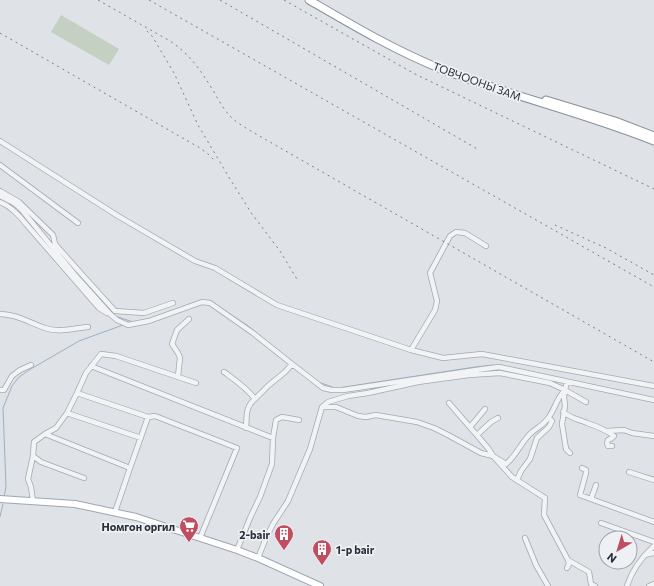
<svg xmlns="http://www.w3.org/2000/svg" width="654" height="586" font-family="Commissioner,sans-serif">
<style>
.green{fill:#c4d0c1}
.lines{fill:none;stroke-linecap:round;stroke-linejoin:round}
.stream{stroke:#9db0c4;stroke-width:1}
.minor-casing{stroke:#a5a9b0;stroke-width:6}
.major-casing{stroke:#9fa6b1;stroke-width:8}
.highway-casing{stroke:#87909c;stroke-width:9}
.minor{stroke:#f1f3f5;stroke-width:4.5}
.major{stroke:#fff;stroke-width:6}
.highway{stroke:#fff;stroke-width:7}
.rail{stroke:#7a828f;stroke-width:1;stroke-dasharray:2 4;stroke-linecap:butt}
.labels{text-anchor:middle;dominant-baseline:central;stroke-width:3.5;stroke-linejoin:round;paint-order:stroke}
.street-label{font-size:11px;fill:#29303c;stroke:#eef1f4}
.poi-label{font-size:11px;font-weight:bold;fill:#29303c;stroke:#eef1f4;text-anchor:end}
</style>
<rect width="100%" height="100%" fill="#dfe2e7"/>
<path class="green" d="M61,15L119,49L109,65L51,32Z"/>
<g class="lines">
<path class="stream" d="M210,301L248,326L305,372
M115,316L133,322
M500,365L597,386
M321,383L335,388
M338,388L475,367L493,365
M4,497L6,487L3,408L12,386L19,377L29,370L79,341L123,325
M0,517L3,504"/>
<defs>
<path id="minor" d="M0,141L118,216L195,261L215,268L277,305L411,350L443,358L482,354L654,386
M0,165L78,223
M0,191L19,202L53,235L55,244L78,270L115,311L144,313L173,303
M0,196L14,203L21,209L75,275L110,314L117,320L128,325L149,321L202,302L210,303L253,333L292,364L323,388L332,390H343L483,369L499,367L654,400
M0,202C11,206 19,215 26,224L99,308L107,313
M0,314C16,314 30,323 45,328C59,333 74,328 88,327
M411,350L435,310L437,301L430,273L450,236L456,232L465,233L486,246
M91,366L273,438
M224,372C235,380 247,388 255,399C245,407 247,416 246,428
M178,376L180,358L178,353L172,344L177,330L189,319
M567,382L565,390L586,402
M0,390H4L12,376L20,370L31,365
M565,390L564,397L565,406L562,424L566,449L570,453
M77,393L148,417L155,416L237,448L200,538
M255,399L269,385L285,372L292,364
M449,403L488,448L493,456L506,464C516,456 521,443 530,434C536,428 544,425 549,417C556,407 556,399 565,390
M322,407L328,402L348,396L368,393L418,382L469,375L500,373L550,383L565,390
M563,412C572,419 578,419 587,423C596,426 606,430 614,436L612,438L608,440L607,443L608,446H612
M67,413L141,438
M470,427L485,409
M607,431L624,430L632,433L654,436
M45,434L130,468
M477,435L491,422L498,418
M33,456L41,462L84,478
M582,468L586,470V473L580,495L654,522
M629,472L654,480
M517,480L521,471L530,459L537,438L549,427L552,421L549,418
M591,499L596,485
M33,501L31,487L28,479L33,456L34,442L45,434L56,428L67,413L77,393L86,373L101,354L116,356L196,383
M115,512L130,468L148,417
M601,523L654,542
M525,538L536,565L548,586
M237,550L250,518L260,497L272,464L273,438L276,420L282,417L299,420
M645,555L654,553
M258,558L266,538L273,524L288,501L310,449L322,407H336L358,416L366,417L376,415L417,422L434,428L448,435L481,453L493,456L512,477L545,498L544,515L568,560L589,572L591,584L595,586
M567,568L569,564L568,560
M627,586C632,570 642,557 654,546
M649,586L654,584"/>
<path id="major" d="M0,499L75,504L136,517L237,550L258,558L320,586"/>
<path id="highway" d="M309,0C352,25 394,50 441,69C511,96 584,113 654,141
M546,100L615,121L654,136"/>
</defs>
<use href="#minor" class="minor-casing"/>
<use href="#major" class="major-casing"/>
<use href="#highway" class="highway-casing"/>
<use href="#minor" class="minor"/>
<use href="#major" class="major"/>
<use href="#highway" class="highway"/>
<path class="rail" d="M98,0L170,41C191,55 201,71 214,92C219,101 224,110 231,117C236,122 243,126 249,130L654,362
M149,0L654,287
M220,0L479,150
M284,0L415,74L654,189
M147,31L152,36L174,73L198,125L230,179L252,214L280,251L298,281
M0,33L200,148L208,154L216,162
M555,225L606,248L654,275"/>
</g>
<defs>
<symbol id="supermarket-pin" viewBox="-11 -11 22 30"><path d="M0 17L-7.5 6A9.5 9.5 0 1 1 7.5 6Z" fill="#c14e60" stroke="#eef1f4"/><path d="M-6-5.5h2.5l.6 2H6L4.5 2H-2.5L-4.4-4H-6ZM-1.5 3.2a1.3 1.3 0 1 0 .1 0ZM3 3.2a1.3 1.3 0 1 0 .1 0Z" fill="#fff"/></symbol>
<symbol id="building-pin" viewBox="-11 -11 22 30"><path d="M0 17L-7.5 6A9.5 9.5 0 1 1 7.5 6Z" fill="#c14e60" stroke="#eef1f4"/><path d="M-4-6H4V6H1V3H-1V6H-4ZM-2.5-4.3h1.7v1.8h-1.7ZM.8-4.3h1.7v1.8H.8ZM-2.5-1h1.7V.8h-1.7ZM.8-1h1.7V.8H.8Z" fill="#fff"/></symbol>
</defs>
<g fill-rule="evenodd">
<use href="#supermarket-pin" x="178" y="515" width="22" height="30"/>
<use href="#building-pin" x="273" y="523" width="22" height="30"/>
<use href="#building-pin" x="311" y="538" width="22" height="30"/>
</g>
<g class="labels">
<g class="street-label">
<text transform="translate(477 81) rotate(20)">ТОВЧООНЫ ЗАМ</text>
</g>
<g class="poi-label">
<text x="175" y="526">Номгон оргил</text>
<text x="270" y="534">2-bair</text>
<text x="336" y="549" text-anchor="start">1-p bair</text>
</g>
</g>
<g transform="translate(618 550) rotate(218)"><circle r="19" fill="#eef1f4" stroke="#9fa4aa"/>
<path d="M0-3L7 15L0 10L-7 15Z" fill="#c14e60"/>
<text y="-6" font-size="11" font-weight="bold" text-anchor="middle" fill="#29303c">N</text>
</g>
</svg>
